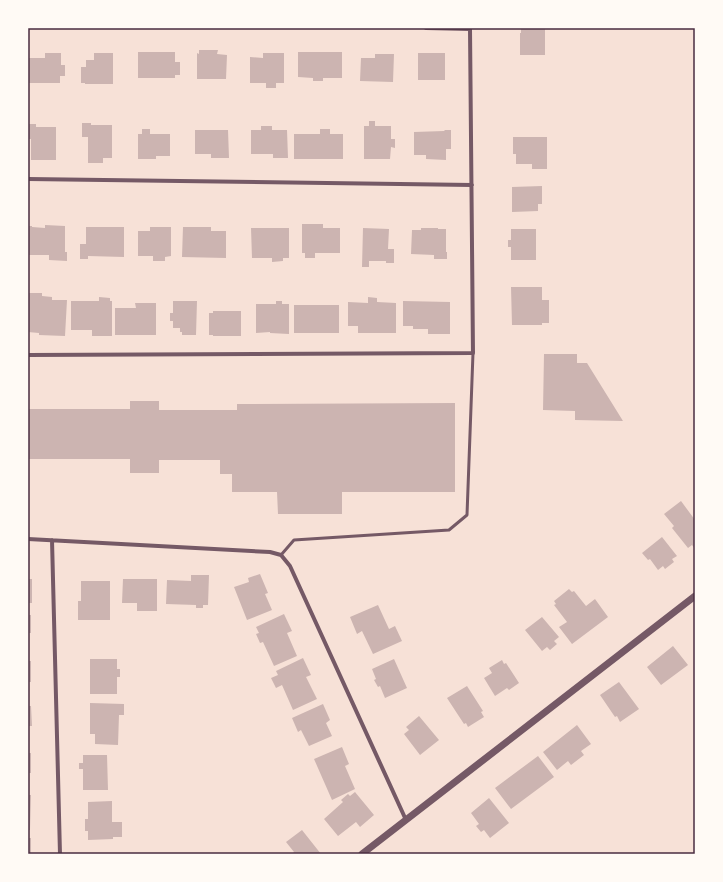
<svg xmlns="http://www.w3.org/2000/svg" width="723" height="882" font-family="Poppins,sans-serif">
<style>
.building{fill:#ccb4b1}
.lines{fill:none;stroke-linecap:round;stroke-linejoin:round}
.service{stroke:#755966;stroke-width:3}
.minor{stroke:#755966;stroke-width:4}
.tertiary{stroke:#755966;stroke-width:7}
.neatline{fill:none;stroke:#4a2c40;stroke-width:1.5}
</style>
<rect width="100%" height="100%" fill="#f7e1d7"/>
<path class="building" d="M521,28H545V55H520V33H521Z
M199,50H218L217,54L227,55L226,79H197V53L199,54Z
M138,52H175V62H180V75H175V78H138Z
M298,52H342V78H323V81H313V78L298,77Z
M45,53H61V65H65V76H60V83H28V58H45Z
M94,53H113V84H85V83H81V67H86V60H94Z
M263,53H284V83H276V88H266V83H250V57L263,58Z
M418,53H445V80H418Z
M375,54H394L393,82L360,81L361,58H375Z
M369,121H375V126H391V139H395V148L391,147L390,159H364V126H369Z
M82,123H91V125H112V158H103V163H88V137H82Z
M28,124H36V127H56V160H31V139H28Z
M261,126H272V130H287L288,158H273V154H251V130H261Z
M142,129H150V134H170V156H156V159H138V134H142Z
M320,129H330V134H343V159H294V134H320Z
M195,130H228L229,158H211V154H195Z
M445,130H451V149H446V160L426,159V155H414V132L444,131Z
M513,137H547V169H532V164H516V154H513Z
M542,186V204H538V211L512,212V187Z
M302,224H323V228H340V253H315V258H305V253H302Z
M45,225L65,226V252H67V261L49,260V255H28V226H32V227L45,228Z
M86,227H124V257L88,256V259H80V244H86Z
M150,227H171V256L165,257V261H153V256H138V231H150Z
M183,227H211V231H226V258L182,257Z
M251,228H289V258H283V261L272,262V258H252Z
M363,228L389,229L388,249H394V263H386V261H369V267H362Z
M421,228H438V229H446V252H447V259H434V255L411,254L412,230H421Z
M511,229H536V260H511V247H508V240H511Z
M511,287H542V300H549V323H542V325H512Z
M28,293H42V296L52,297V300H67L65,336L39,335V333L28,332Z
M99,297L110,298V301H112V336H92V330H71V301H99Z
M368,297L377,298V302L396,303V333H358V326H348V302L368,303Z
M173,301H197L196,335H182V332H180V328H173V321H170V313H173Z
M276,301H282V304H289V334L270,333V332L256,333V304H276Z
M403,301L450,302V334H428V329H413V326H403Z
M135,303H156V335H115V308H136Z
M294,305H339V333H294Z
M213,311H241V336H213V335H209V313H213Z
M544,354H577V363H587L623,421L575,420V411L543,410Z
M130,401H159V410H237V404L455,403V492H342V514H278L277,492H232V474H220V460H159V473H130V459H28V409H130Z
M681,501L695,520V549L692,545L688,548L672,528L674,526L664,514Z
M662,537L677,556L672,559L674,562L665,569L663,566L658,570L650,559L648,560L642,553Z
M260,574L268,593L265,594L272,610L247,620L234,587L249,582L248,578Z
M191,575H209L208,605H203V608H196V605L166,604L167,580L191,581Z
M28,579H32V603H28Z
M123,579H157V611H137V603H122Z
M81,581H110V620H78V601H81Z
M569,589L572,592L574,591L586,606L595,599L608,617L572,644L559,627L567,622L554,605L556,604L554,601Z
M378,605L389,629L395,626L402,641L373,654L362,631L357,634L350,617Z
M284,614L292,631L287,633L297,656L274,666L263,642L260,643L256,634L259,633L256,627Z
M28,615H31V633H28Z
M542,617L559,637L554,641L557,644L550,650L547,647L542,651L525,630Z
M673,646L688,665L661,685L647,667Z
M303,658L311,675L306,677L317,699L293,710L282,685L276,688L271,678L278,675L276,671Z
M90,659H117V669H120V677H117V694H90Z
M394,659L407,688L385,698L380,686L378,687L374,680L376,679L372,669Z
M502,660L504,664L506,663L519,683L509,690L507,688L495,696L484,678L492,673L489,668Z
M28,661H31V682H28Z
M619,682L639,709L620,722L617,716L615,717L600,695Z
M467,686L483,711L481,712L484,717L468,727L466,723L464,724L447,698Z
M90,703L124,704V715H119L118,745L95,744V734H90Z
M323,704L330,720L326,723L332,736L309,746L301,730L298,732L292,718Z
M28,706H31L32,726H28Z
M419,716L439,740L420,755L404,734L409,730L406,727Z
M577,725L591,744L581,751L584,755L571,765L568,761L557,770L543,752Z
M342,747L349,764L345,766L355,789L332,800L314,759Z
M28,753H31V773H28Z
M83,755H107L108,790H83V769H79V763H83Z
M538,756L554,777L511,809L495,788Z
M355,792L374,815L360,827L356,822L338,836L324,819L343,802L341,800L348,794L350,796Z
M28,795H31L30,830H28Z
M489,798L509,823L490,838L484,830L481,832L476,826L479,824L471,813Z
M112,801V822H122V837H113V839L88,840V831H85V819H88V802Z
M302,830L321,854H295L293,852H294L286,842Z
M28,838H31V854H28Z"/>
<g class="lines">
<path class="service" d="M281,555L294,540L449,530L467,515L473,353"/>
<path class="minor" d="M28,179L472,185
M28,355L473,353L470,29L426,28
M28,539L270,552L281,555L290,566L406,820
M52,540L60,854"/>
<path class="tertiary" d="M362,854L695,596"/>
</g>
<rect width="723" height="882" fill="none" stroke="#fffaf5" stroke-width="58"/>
<rect x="29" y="29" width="665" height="824" class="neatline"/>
</svg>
